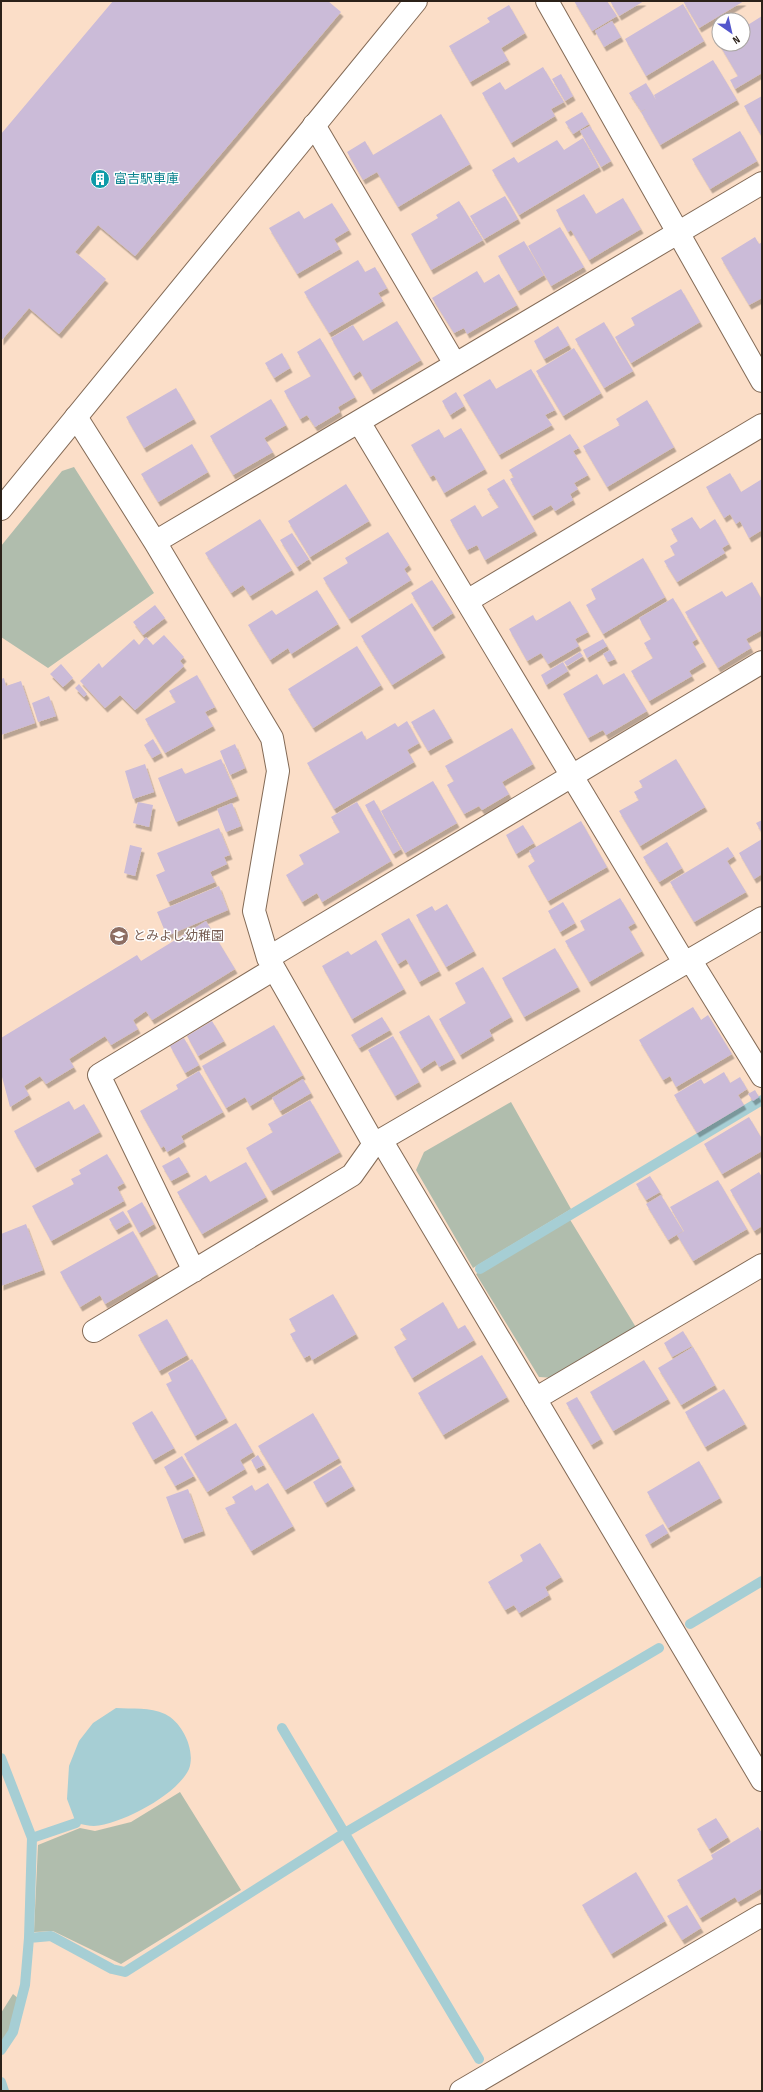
<svg xmlns="http://www.w3.org/2000/svg" width="763" height="2092" font-family="'Sofia Sans Condensed','Noto Sans JP',sans-serif">
<style>
.green{fill:#b0bdad}
.water{fill:#a6ced4}
.lines{fill:none;stroke-linecap:round;stroke-linejoin:round}
.stream{stroke:#a6ced4;stroke-width:10}
.building{fill:#cbbbd8;filter:url(#shadow)}
.street-casing{stroke:#836a56;stroke-width:24}
.secondary-casing{stroke:#836a56;stroke-width:24}
.street{stroke:#fff;stroke-width:22}
.secondary{stroke:#fff;stroke-width:22}
.labels{text-anchor:middle;dominant-baseline:central;stroke-width:3;stroke-linejoin:round;paint-order:stroke}
.culture-label{font-size:13px;fill:#0d838f;stroke:#fff;text-anchor:start}
.education-label{font-size:13px;fill:#785e54;stroke:#fff;text-anchor:start}
</style>
<defs>
<filter id="shadow"><feDropShadow dx="2.5" dy="4.5" stdDeviation="0" flood-color="#0004"/></filter>
</defs>
<rect width="100%" height="100%" fill="#fbdec8"/>
<path class="green" d="M74,467L154,593L48,668L1,637V546L62,471Z
M511,1102L571,1209L473,1268L416,1170L424,1152Z
M569,1218L637,1329L555,1378L539,1377L476,1274Z
M180,1792L241,1890L121,1964L53,1931L34,1932L38,1845L80,1828L95,1831L131,1822Z
M13,1994L19,1999L11,2031L1,2045V2013Z"/>
<path class="water" d="M116,1708C132,1709 150,1707 165,1714C182,1722 196,1750 189,1769C177,1795 122,1824 94,1826C89,1826 82,1824 76,1823L67,1799L69,1766L79,1741L93,1723Z"/>
<g class="lines">
<path class="stream" d="M480,1269L762,1100
M690,1624L762,1581
M282,1728L479,2059
M1,1758L32,1838L29,1938L25,1985L13,2032L1,2050
M32,1838L76,1823
M29,1938L51,1936L112,1969L125,1972L343,1834L659,1648
M1,2082L4,2091"/>
</g>
<path class="building" d="M113,1H328L341,12L135,256L98,225L75,252L106,279L59,334L29,308L1,341V134Z
M574,1H607L617,16L592,31Z
M610,1H644L619,16Z
M683,1H744L699,28Z
M683,4L704,41L646,76L625,39Z
M509,5L525,33L501,48L508,60L470,82L449,46L490,22L487,18Z
M762,16V73L735,89L730,80L738,76L719,44H743V28Z
M612,21L621,37L604,47L595,31Z
M713,60L737,100L660,145L641,112L646,109L641,111L629,93L646,83L656,100L654,95Z
M543,67L564,102L551,109L555,116L511,143L482,93L500,82L505,90Z
M561,74L573,96L565,101L552,79Z
M762,96V137L744,106Z
M582,112L589,124L573,134L565,122Z
M441,114L470,164L398,207L377,172L363,180L347,152L365,141L373,155Z
M590,126L611,161L601,167L580,131Z
M740,131L757,161L710,189L692,159Z
M583,138L599,167L519,215L492,170L514,157L518,163L557,140L564,150Z
M584,194L596,214L623,198L641,229L589,260L571,230L568,232L556,210Z
M505,196L518,219L484,239L470,216Z
M459,201L483,240L431,270L411,234L438,218L436,215Z
M332,203L349,230L334,239L340,249L297,274L269,228L299,211L304,219Z
M560,227L584,267L551,286L528,246Z
M755,237L759,244L762,242V298L749,305L721,258Z
M524,241L544,275L518,291L498,256Z
M358,260L365,272L375,267L387,288L378,293L383,301L329,333L304,292Z
M477,271L484,283L499,274L517,305L467,334L464,328L454,333L432,298Z
M681,289L700,322L631,363L615,337L635,325L631,318Z
M397,321L421,360L371,390L360,371L353,376L331,338L353,325L363,341Z
M604,322L633,371L604,388L575,339Z
M558,326L569,345L544,359L534,341Z
M320,338L355,397L338,407L340,412L315,427L307,415L300,419L284,391L311,376L297,352Z
M574,348L601,393L563,416L536,371Z
M282,353L290,368L274,378L265,363Z
M531,369L555,410L545,415L552,425L499,455L463,395L490,379L496,389Z
M176,388L194,419L144,448L126,417Z
M456,392L464,406L450,415L442,401Z
M271,399L286,425L264,438L273,452L233,475L210,436Z
M647,400L674,447L607,487L583,446L620,425L616,419Z
M461,428L485,469L444,493L434,475L430,477L411,445L439,429L444,438Z
M570,434L579,448L573,451L588,475L574,483L578,489L570,494L573,500L555,511L551,505L532,516L510,479L514,477L509,470Z
M192,444L208,472L158,502L141,474Z
M730,473L741,492L762,479V530L749,538L740,521L736,524L730,514L724,518L706,487Z
M504,479L535,531L485,560L477,545L467,550L450,520L475,505L482,517L499,507L487,489Z
M346,484L369,521L310,557L288,521Z
M692,517L700,529L715,519L729,544L722,548L725,553L677,582L664,561L675,555L670,546L678,541L671,529Z
M260,519L292,570L250,596L243,585L231,593L205,553Z
M388,532L409,565L404,569L411,580L349,619L323,578L348,563L345,558Z
M292,533L309,559L297,567L280,540Z
M643,558L665,597L603,634L586,605L596,599L591,589Z
M432,580L453,613L432,627L411,593Z
M752,582L762,600V630L746,639L751,648L718,668L685,612L722,591L726,597Z
M317,590L338,624L291,654L288,648L270,660L248,625L272,610L276,615Z
M673,598L697,639L692,642L704,662L689,671L692,676L649,701L631,671L653,658L644,643L651,639L639,618Z
M570,601L588,632L575,639L579,646L548,664L541,653L527,661L509,629L533,615L536,621Z
M412,603L443,653L392,685L361,636Z
M155,605L165,618L143,635L133,622Z
M164,635L184,657L180,661L184,666L135,710L120,695L105,708L80,681L99,663L102,668L134,639L139,645L146,637L153,645Z
M603,639L607,646L587,658L583,650Z
M357,646L381,685L313,728L288,689Z
M610,650L615,659L608,662L603,654Z
M580,652L583,656L567,666L564,662Z
M563,662L568,671L546,685L541,675Z
M61,664L73,678L63,687L50,674Z
M624,673L647,711L606,735L603,730L588,738L563,694L597,674L603,685Z
M197,675L215,707L205,712L213,726L165,753L145,719L176,702L169,691Z
M4,678L6,686L21,681L35,723L1,735V679Z
M79,684L87,694L84,697L75,688Z
M49,696L56,716L38,722L32,703Z
M434,709L451,738L428,751L411,722Z
M407,721L419,743L407,750L414,762L334,809L307,763L362,731L366,740L395,723L398,727Z
M512,728L533,764L502,782L509,794L482,810L479,806L464,814L447,785L454,781L445,766Z
M153,739L161,753L152,758L144,745Z
M235,744L245,768L230,775L220,751Z
M221,759L237,796L176,822L158,778L182,768L185,774Z
M676,759L705,807L640,846L619,811L639,800L634,792L643,787L639,781Z
M145,764L154,792L133,799L125,771Z
M433,781L457,823L405,853L381,811Z
M374,800L401,849L393,854L365,805Z
M138,802L153,805L149,827L133,823Z
M357,802L391,861L322,902L317,893L302,902L286,875L304,864L299,855L340,832L331,817Z
M232,803L241,826L226,832L217,809Z
M762,820V833L756,823Z
M581,821L607,867L548,901L528,866L535,861L529,851Z
M523,825L534,843L516,854L506,835Z
M219,828L230,855L224,857L227,864L210,872L215,882L168,902L156,875L165,871L157,853Z
M762,839V874L754,879L739,853Z
M667,842L682,868L659,882L643,857Z
M130,845L142,848L135,876L124,873Z
M728,847L734,856L727,861L746,892L694,922L670,882Z
M219,886L228,910L167,936L157,912Z
M620,898L635,923L628,927L642,951L589,982L565,941L585,930L580,921Z
M563,902L575,923L560,932L548,911Z
M447,904L474,951L446,967L416,915L432,906L435,911Z
M409,918L439,971L419,982L406,959L398,964L381,934Z
M206,921L235,969L152,1020L146,1011L133,1020L138,1029L111,1045L105,1036L69,1059L74,1067L46,1084L40,1076L24,1086L29,1095L10,1107L1,1073V1038L137,955L141,961Z
M376,940L404,989L352,1019L322,966L348,951L351,955Z
M555,948L578,987L524,1017L502,978Z
M483,967L511,1017L489,1030L492,1036L460,1055L439,1019L466,1003L455,983Z
M693,1007L701,1020L708,1015L732,1054L676,1087L670,1076L663,1080L639,1040Z
M429,1015L454,1059L439,1067L435,1060L421,1069L399,1032Z
M382,1017L390,1030L359,1048L351,1035Z
M212,1021L224,1041L198,1056L187,1036Z
M274,1025L303,1075L250,1106L245,1097L226,1108L202,1066Z
M393,1036L419,1082L395,1096L368,1050Z
M184,1038L199,1065L185,1073L170,1046Z
M199,1071L223,1112L181,1136L184,1142L167,1152L164,1146L161,1148L140,1111L178,1089L176,1085Z
M724,1072L730,1083L740,1077L747,1089L738,1095L744,1105L697,1133L674,1095L701,1079L704,1084Z
M303,1079L311,1093L280,1111L272,1098Z
M755,1090L759,1097L753,1101L748,1094Z
M310,1100L340,1152L271,1191L246,1148L273,1132L268,1124Z
M69,1101L74,1110L84,1104L100,1132L35,1168L14,1131Z
M749,1117L762,1139V1151L722,1174L704,1144Z
M107,1154L124,1183L117,1187L124,1201L51,1241L32,1206L74,1184L71,1179L81,1174L79,1170Z
M179,1157L188,1172L171,1181L162,1166Z
M246,1162L266,1197L202,1234L177,1192L206,1175L210,1182Z
M759,1172L762,1177V1226L754,1231L730,1190Z
M650,1176L660,1192L646,1200L636,1184Z
M718,1180L747,1229L693,1261L677,1235L684,1231L670,1207Z
M661,1195L683,1231L668,1240L646,1204Z
M142,1202L154,1224L139,1233L127,1211Z
M123,1211L130,1222L116,1230L109,1219Z
M26,1224L43,1270L1,1286V1234Z
M133,1231L157,1274L105,1304L100,1295L80,1307L60,1272Z
M333,1294L356,1334L312,1360L310,1355L304,1358L290,1334L296,1331L289,1319Z
M443,1302L458,1329L465,1325L474,1340L412,1378L394,1347L407,1339L400,1329Z
M167,1319L187,1355L159,1371L138,1335Z
M683,1331L692,1346L672,1357L664,1343Z
M693,1347L715,1385L681,1405L658,1368Z
M482,1355L507,1397L443,1435L418,1393Z
M192,1359L226,1418L195,1436L166,1384L172,1381L168,1373Z
M644,1360L668,1399L613,1431L590,1392Z
M724,1389L745,1424L705,1447L685,1412Z
M577,1397L601,1439L591,1445L566,1403Z
M152,1411L174,1448L153,1460L132,1423Z
M313,1413L339,1458L285,1490L258,1446Z
M236,1423L253,1452L240,1460L245,1469L207,1492L184,1454Z
M258,1455L264,1465L256,1469L251,1460Z
M182,1456L194,1476L175,1486L164,1467Z
M699,1461L720,1498L668,1528L647,1492Z
M341,1465L353,1486L325,1503L313,1482Z
M268,1483L293,1526L251,1551L225,1508L236,1503L232,1497L252,1485L255,1491Z
M188,1489L203,1531L182,1539L166,1497Z
M663,1524L668,1533L650,1544L645,1535Z
M540,1543L561,1577L545,1587L549,1595L519,1613L514,1605L505,1610L488,1582L523,1561L520,1555Z
M716,1818L728,1837L709,1849L697,1829Z
M758,1827L762,1833V1888L738,1902L735,1897L700,1918L677,1880L713,1859L711,1855Z
M636,1872L665,1921L611,1954L582,1905Z
M687,1905L701,1928L682,1940L667,1916Z"/>
<g class="lines">
<defs>
<path id="street" d="M547,1L762,381
M314,125L455,364
M76,417L155,542L272,738L278,771L254,911L268,958L374,1144
M359,422L685,964
M155,542L762,183
M467,601L762,425
M268,958L762,662
M691,961L762,1076
M381,1140L762,1780
M194,1271L99,1075L274,969
M94,1331L352,1175L374,1144L762,918
M535,1399L762,1265
M461,2091L762,1915"/>
<path id="secondary" d="M1,509L416,1"/>
</defs>
<use href="#street" class="street-casing"/>
<use href="#secondary" class="secondary-casing"/>
<use href="#street" class="street"/>
<use href="#secondary" class="secondary"/>
</g>
<defs>
<symbol id="building-disc" viewBox="-11 -11 22 22"><circle r="9.5" fill="#0f9aa8" stroke="#fff"/><path d="M-4-6H4V6H1V3H-1V6H-4ZM-2.5-4.3h1.7v1.8h-1.7ZM.8-4.3h1.7v1.8H.8ZM-2.5-1h1.7V.8h-1.7ZM.8-1h1.7V.8H.8Z" fill="#fff"/></symbol>
<symbol id="school-disc" viewBox="-11 -11 22 22"><circle r="9.5" fill="#8d6e63" stroke="#fff"/><path d="M0-5L7-2L0 1L-7-2ZM-4 1L0 2.5L4 1V4Q0 6-4 4Z" fill="#fff"/></symbol>
</defs>
<g fill-rule="evenodd">
<use href="#building-disc" x="89" y="168" width="22" height="22"/>
<use href="#school-disc" x="108" y="925" width="22" height="22"/>
</g>
<g class="labels">
<g class="culture-label">
<text x="114" y="179">富吉駅車庫</text>
</g>
<g class="education-label">
<text x="133" y="936">とみよし幼稚園</text>
</g>
</g>
<rect width="763" height="2092" fill="none" stroke="#2b2119" stroke-width="4"/>
<g transform="translate(731 32) rotate(146)"><circle r="19" fill="#ffffff" stroke="#aaa6a3"/>
<path d="M0-3L7 15L0 10L-7 15Z" fill="#5356cc"/>
<text y="-6" font-size="11" font-weight="bold" text-anchor="middle" fill="#2b2119">N</text>
</g>
</svg>
